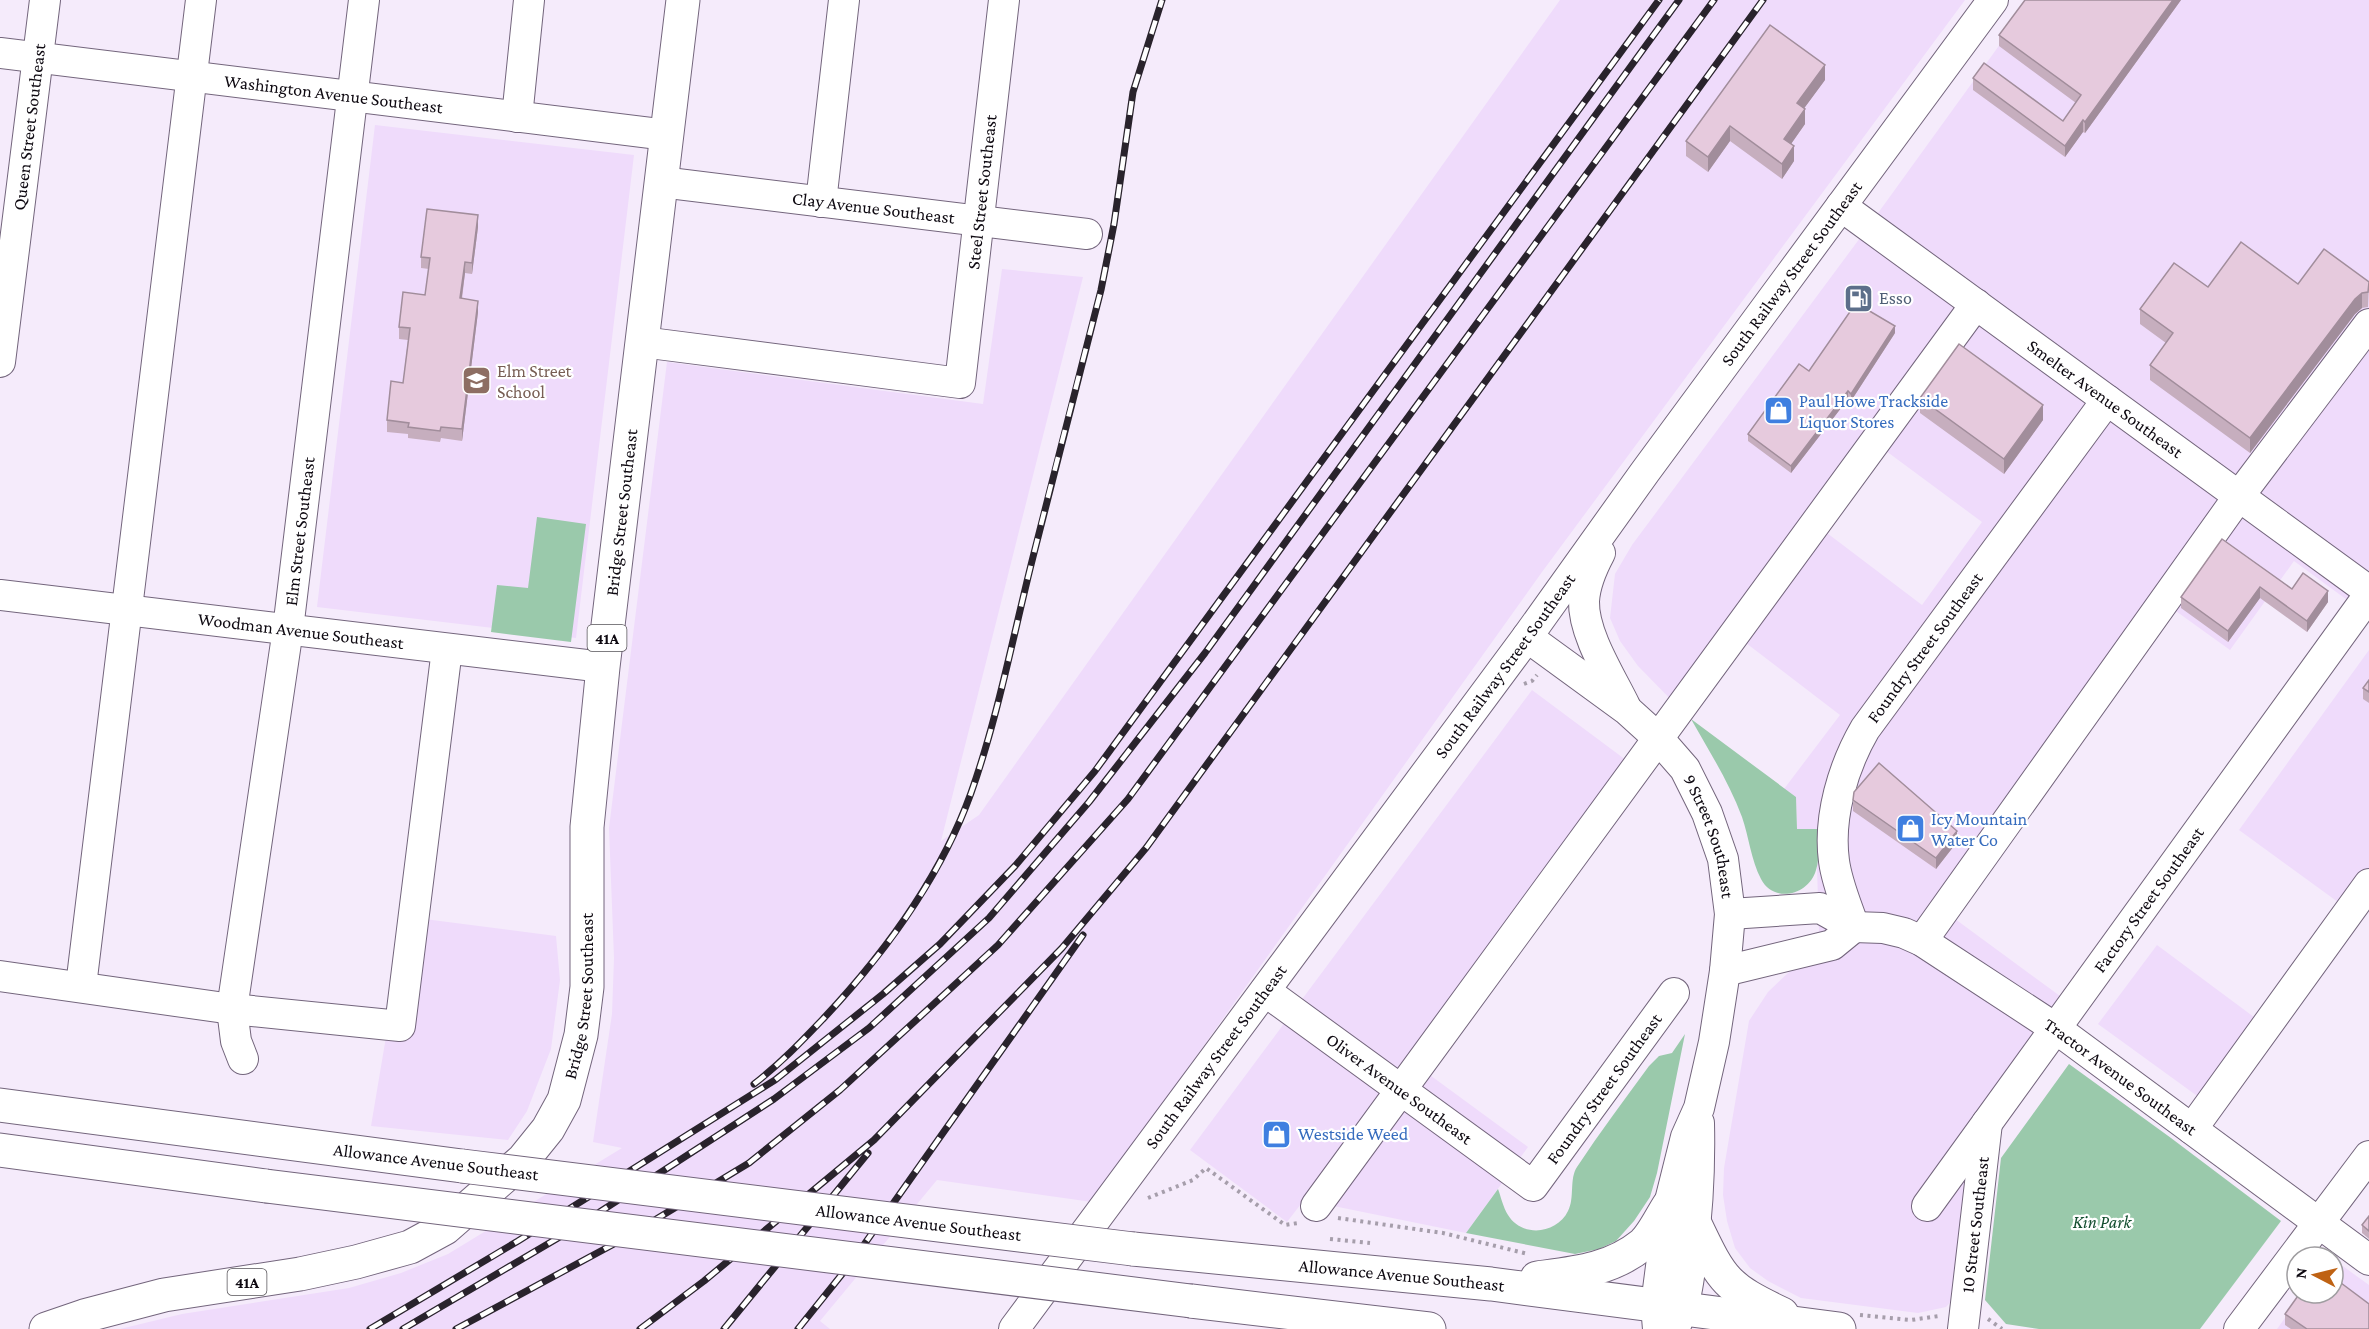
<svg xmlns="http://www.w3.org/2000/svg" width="2369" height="1329" font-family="'Crimson Pro',serif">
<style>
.built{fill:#efdbfb;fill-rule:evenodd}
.green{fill:#9ac9ab}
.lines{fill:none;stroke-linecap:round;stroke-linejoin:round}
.minor-casing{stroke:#73657c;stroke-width:32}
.major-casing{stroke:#73657c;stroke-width:35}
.path{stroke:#a69eab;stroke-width:4;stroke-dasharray:3 4.5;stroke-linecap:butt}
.minor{stroke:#fff;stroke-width:30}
.major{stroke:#fff;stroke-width:33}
.rail-casing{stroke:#29232c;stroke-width:7}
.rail{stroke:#fff;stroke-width:4.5;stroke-dasharray:14;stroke-linecap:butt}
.major-bridge-casing{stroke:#73657c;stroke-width:35;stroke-linecap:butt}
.major-bridge{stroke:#fff;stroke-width:33}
.wall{fill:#c6aebe}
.shaded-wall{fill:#a18d9b}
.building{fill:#e6cadd;stroke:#a18d9b;stroke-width:1.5}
.labels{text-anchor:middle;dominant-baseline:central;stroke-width:4.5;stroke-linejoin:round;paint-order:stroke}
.shield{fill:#fff;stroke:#565358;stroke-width:1.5}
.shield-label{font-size:16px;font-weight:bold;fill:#0e0911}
.street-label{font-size:18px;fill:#0e0911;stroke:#fff}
.service-label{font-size:18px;fill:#4e5e75;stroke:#fff;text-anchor:start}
.education-label{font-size:18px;fill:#785e54;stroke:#fff;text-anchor:start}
.shop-label{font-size:18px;fill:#366cbe;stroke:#fff;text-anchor:start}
.park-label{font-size:18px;font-style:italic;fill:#134e2f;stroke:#fff}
</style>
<rect width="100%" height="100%" fill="#f5ebfb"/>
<path class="built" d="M1560,0H1965L1542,572L1092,1202L937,1180L820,1321L830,1329H120L182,1314L349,1288L401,1273L448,1254L622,1148L593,1142L612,1014L614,958L609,828L667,362L983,404L1002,269L1083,277L941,841L979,815Z
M2032,0H2369V616L2294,561L2230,650L2173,609L1951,916L2060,996L1983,1103L1955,1297L1946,1307L1918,1313L1801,1298L1768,1281L1750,1268L1735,1248L1727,1221L1723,1195L1724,1168L1749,1021L1768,992L1789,972L1820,959L1817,869L1818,829H1797L1796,797L1784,789L1840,715L1742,640L1686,715L1638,666L1620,641L1610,618L1615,574L1632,545L1860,238ZM1882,448L1982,522L1922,605L1823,530Z
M375,125L634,155L576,638L317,607Z
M2369,650V868L2342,905L2239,830Z
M1532,690L1642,772L1423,1070L1528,1147L1466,1233L1304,1200L1287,1222L1190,1150Z
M401,916L556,936L560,980L551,1049L527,1111L508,1140L371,1126L389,1019Z
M2157,945L2258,1020L2200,1098L2098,1024Z
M2333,1259L2369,1285V1329H2277L2303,1293H2333Z"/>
<path class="green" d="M537,517L586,524L571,642L491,632L497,585L528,588Z
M1691,719L1796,797L1797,829H1818C1818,841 1820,858 1816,870C1809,895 1774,904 1761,879C1751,860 1749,837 1742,817C1729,782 1709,751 1691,719Z
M1685,1034L1657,1173L1650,1197L1634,1221L1616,1241L1599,1249L1575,1254L1466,1233L1498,1189C1501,1197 1503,1207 1508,1215C1522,1238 1557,1234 1568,1211C1575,1198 1569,1179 1577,1167C1600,1132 1625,1099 1649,1066L1659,1056L1672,1053Z
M2069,1064L2171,1138L2281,1221L2200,1329H2039L2006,1324L1985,1300L2001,1158Z"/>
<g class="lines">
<defs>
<g id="minor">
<path id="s1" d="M0,53L667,135"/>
<path d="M517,117L529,0"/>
<path id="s2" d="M661,182L1087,234"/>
<path d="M821,202L844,0"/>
<path id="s3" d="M1841,206L2369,591"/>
<path id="s4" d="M642,342L960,383L1004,0"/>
<path id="s5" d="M0,362L45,0"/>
<path d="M1600,553C1592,568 1585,584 1584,601C1583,634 1611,677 1625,706"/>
<path id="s6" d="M0,595L603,667"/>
<path id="s7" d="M1527,637L1626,709L1658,738L1685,769L1707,813L1723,859L1730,914L1725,971L1714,1042L1699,1108L1686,1137L1669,1205L1656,1305L1658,1329"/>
<path id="s8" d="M1730,914L1820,908L1854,927L1883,928L1904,933L1922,941L2055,1028L2369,1260"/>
<path id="s9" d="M1854,927C1847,906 1837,884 1834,861C1828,817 1843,767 1865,729L2107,400"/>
<path d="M1922,941L2239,496L2369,324"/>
<path d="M1725,971L1832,945L1854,927"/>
<path d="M0,976L232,1009L400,1026L447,649"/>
<path d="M81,986L201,0"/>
<path id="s10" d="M1265,991L1533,1186L1674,993"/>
<path id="s11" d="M243,1059L236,1041L232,1009L288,629L364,0"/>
<path d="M2192,1129L2369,884"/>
<path d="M1316,1206L1976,304"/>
<path id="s12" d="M1927,1206L2369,595"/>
<path id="s13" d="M1014,1329L1527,637L1645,472L1993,0"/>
<path d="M1674,1329C1686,1304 1689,1280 1692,1253C1698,1209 1700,1167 1699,1123"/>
<path id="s14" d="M1963,1329L1987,1123"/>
<path d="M2239,1329L2369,1156"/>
</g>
<g id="major">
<path d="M0,1105L462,1166"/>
<path d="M0,1150L266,1186"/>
<path d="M1696,1226C1722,1281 1727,1288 1782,1314"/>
<path id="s15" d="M1133,1249L1491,1284L1839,1329"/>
<path d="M1537,1278C1575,1273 1611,1270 1643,1244C1653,1235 1661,1217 1669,1205"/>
<path d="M1191,1301L1429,1329"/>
<path id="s16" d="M46,1329L84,1316L164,1295L300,1274L356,1262L410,1247L445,1228L523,1160L548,1129L564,1100L581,1035L587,987V827L603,667L683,0"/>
</g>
</defs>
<use href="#minor" class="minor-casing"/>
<use href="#major" class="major-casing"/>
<path class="path" d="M1524,684L1532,681L1537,675
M1148,1198L1193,1180L1206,1168L1285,1225L1298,1223
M1338,1218L1443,1233L1528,1254
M1330,1239L1370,1243
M1860,1315L1911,1320L1939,1316
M1988,1319L2002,1329"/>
<use href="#minor" class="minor"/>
<use href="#major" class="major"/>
<defs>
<path id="rail" d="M754,1084C780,1064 801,1042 823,1019C885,953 940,879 971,793C998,717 1013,636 1033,557C1055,468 1078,379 1101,290L1114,224L1133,92L1162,0
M370,1329L518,1241L775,1080L883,994L940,944L1015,866L1095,771L1659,0
M403,1329L575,1228L774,1099L869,1028L989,918L1089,802L1205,653L1679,0
M456,1329L625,1238L749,1163L840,1090L998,945L1128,799L1714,0
M640,1329L704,1281L874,1140L1062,948L1146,848L1763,0
M724,1329L868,1153
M798,1329L851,1263L1083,935"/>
</defs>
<use href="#rail" class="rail-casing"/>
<use href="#rail" class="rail"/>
<defs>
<g id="major-bridge">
<path id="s17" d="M462,1166L1133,1249"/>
<path d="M266,1186L1191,1301"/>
</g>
</defs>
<use href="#major-bridge" class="major-bridge-casing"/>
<use href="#major-bridge" class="major-bridge"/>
</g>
<path class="wall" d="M2025,0H2181L2085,133L2083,132L2065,157L1973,90V78L2063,121L2076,103L1999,46V35Z
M1825,80L1804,108L1805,124L1791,144L1794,161L1782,179L1730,141L1708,172L1686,156V141Z
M478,227L472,274L465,273L462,299L478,312L462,441L441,438L440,442L408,438V434L387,432V420L403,383L408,340L399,339V327L425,295L429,269L421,268V257Z
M2369,282L2368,307L2362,308L2355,314L2250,453L2150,380V365L2166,343L2140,324V309L2208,287Z
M1895,333L1851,401L1848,399L1791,473L1748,441V434L1809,371Z
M1920,398L2043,420L2004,474L1920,413Z
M2222,539L2292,589L2328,602L2307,632L2260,598L2228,642L2181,608V597Z
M2369,680V703L2363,699V688Z
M1853,800L1957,842L1936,869L1853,811Z
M2369,1216V1239L2362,1233V1225Z
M2285,1314L2369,1329H2291L2285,1325Z"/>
<path class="shaded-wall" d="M2173,0H2181L2085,133V122Z
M1825,65V80L1797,118V103Z
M1805,109V124L1784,154V139Z
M2083,120V132L2065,157V146Z
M1730,126V141L1708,172V157Z
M1794,146V161L1782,179V164Z
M478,215V227L472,274V263Z
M465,262V273L460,310V298Z
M2362,293V308L2355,314L2250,453V438L2355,299Z
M478,301V312L462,441V429Z
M1895,326V333L1851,401V394Z
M1848,391V399L1791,473V466Z
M2043,405V420L2004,474V459Z
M2260,587V598L2228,642V631Z
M2328,591V602L2307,632V621Z
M1957,831V842L1936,869V858Z"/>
<path class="building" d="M2025,0H2173L2085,122L2083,120L2065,146L1973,78L1984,63L2063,121L2081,95L1999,35Z
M1770,25L1825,65L1797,103L1805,109L1784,139L1794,146L1782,164L1730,126L1708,157L1686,141Z
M427,209L478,215L472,263L465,262L460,298L478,301L462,429L441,427L440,431L408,427L409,423L387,420L391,381L403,383L410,328L399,327L403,292L425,295L430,258L421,257Z
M2241,242L2298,284L2324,249L2369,282L2368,292L2362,293L2355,299L2250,438L2150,365L2173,333L2140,309L2174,263L2208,287Z
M1856,303L1895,326L1851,394L1848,391L1791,466L1748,434L1799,364L1809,371Z
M1959,344L2043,405L2004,459L1920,398Z
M2222,539L2292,589L2303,573L2328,591L2307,621L2260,587L2228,631L2181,597Z
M2369,680V692L2363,688Z
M1879,763L1957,831L1936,858L1853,800L1854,792Z
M2369,1216V1231L2362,1225Z
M2333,1277L2369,1304V1329H2307L2285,1314L2300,1293H2333Z"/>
<defs>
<symbol id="fuel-square" viewBox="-11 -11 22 22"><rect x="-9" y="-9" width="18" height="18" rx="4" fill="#5c6f8a" stroke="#fff"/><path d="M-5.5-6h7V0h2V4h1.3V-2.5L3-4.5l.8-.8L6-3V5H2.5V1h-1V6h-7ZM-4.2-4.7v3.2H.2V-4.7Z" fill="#fff"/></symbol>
<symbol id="school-square" viewBox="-11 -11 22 22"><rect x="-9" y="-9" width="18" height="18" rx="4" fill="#8d6e63" stroke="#fff"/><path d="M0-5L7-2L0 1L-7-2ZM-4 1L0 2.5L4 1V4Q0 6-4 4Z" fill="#fff"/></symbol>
<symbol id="shop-square" viewBox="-11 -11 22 22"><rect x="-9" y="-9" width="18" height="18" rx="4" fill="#3f7fe0" stroke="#fff"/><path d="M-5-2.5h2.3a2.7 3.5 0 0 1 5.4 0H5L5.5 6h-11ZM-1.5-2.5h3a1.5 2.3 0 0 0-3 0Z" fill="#fff"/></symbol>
</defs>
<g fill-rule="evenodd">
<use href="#fuel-square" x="1842" y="282" width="33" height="33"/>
<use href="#school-square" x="460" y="364" width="33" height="33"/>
<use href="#shop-square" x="1762" y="394" width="33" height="33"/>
<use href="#shop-square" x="1894" y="812" width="33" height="33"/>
<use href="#shop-square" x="1260" y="1118" width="33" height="33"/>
</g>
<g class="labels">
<g class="shield">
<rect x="587.5" y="625" width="39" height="26" rx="4.5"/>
<rect x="227.5" y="1269" width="39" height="26" rx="4.5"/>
</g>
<g class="shield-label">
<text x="607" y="638">41A</text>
<text x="247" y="1282">41A</text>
</g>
<g class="street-label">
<text stroke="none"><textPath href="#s1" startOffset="336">Washington Avenue Southeast</textPath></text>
<text stroke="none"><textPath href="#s5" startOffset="237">Queen Street Southeast</textPath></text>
<text stroke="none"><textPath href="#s4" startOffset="513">Steel Street Southeast</textPath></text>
<text stroke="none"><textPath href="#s2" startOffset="214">Clay Avenue Southeast</textPath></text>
<text stroke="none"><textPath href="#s13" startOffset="1311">South Railway Street Southeast</textPath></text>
<text stroke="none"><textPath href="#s3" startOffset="327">Smelter Avenue Southeast</textPath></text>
<text stroke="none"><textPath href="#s16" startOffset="1182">Bridge Street Southeast</textPath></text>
<text stroke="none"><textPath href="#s11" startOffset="534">Elm Street Southeast</textPath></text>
<text stroke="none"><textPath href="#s6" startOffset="303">Woodman Avenue Southeast</textPath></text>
<text stroke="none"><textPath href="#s9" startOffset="308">Foundry Street Southeast</textPath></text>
<text stroke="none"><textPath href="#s13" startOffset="825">South Railway Street Southeast</textPath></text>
<text stroke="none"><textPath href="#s7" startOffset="279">9 Street Southeast</textPath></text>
<text stroke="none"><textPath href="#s12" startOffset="378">Factory Street Southeast</textPath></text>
<text stroke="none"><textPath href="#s16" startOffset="696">Bridge Street Southeast</textPath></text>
<text stroke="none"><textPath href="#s13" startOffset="339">South Railway Street Southeast</textPath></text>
<text stroke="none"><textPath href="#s8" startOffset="440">Tractor Avenue Southeast</textPath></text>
<text stroke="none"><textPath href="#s10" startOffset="166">Oliver Avenue Southeast</textPath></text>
<text stroke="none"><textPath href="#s10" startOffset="452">Foundry Street Southeast</textPath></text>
<text transform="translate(436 1162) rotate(7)">Allowance Avenue Southeast</text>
<text stroke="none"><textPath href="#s17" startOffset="460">Allowance Avenue Southeast</textPath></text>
<text stroke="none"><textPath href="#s14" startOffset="105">10 Street Southeast</textPath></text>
<text stroke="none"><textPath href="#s15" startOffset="270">Allowance Avenue Southeast</textPath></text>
</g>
<g class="service-label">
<text x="1879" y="298">Esso</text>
</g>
<g class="education-label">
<text x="497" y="371">Elm Street<tspan x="497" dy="21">School</tspan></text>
</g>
<g class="shop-label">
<text x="1799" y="401">Paul Howe Trackside<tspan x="1799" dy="21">Liquor Stores</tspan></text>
<text x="1931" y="819">Icy Mountain<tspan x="1931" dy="21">Water Co</tspan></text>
<text x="1298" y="1134">Westside Weed</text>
</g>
<g class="park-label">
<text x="2102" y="1222">Kin Park</text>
</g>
</g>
<g transform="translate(2315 1275) rotate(277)"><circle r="28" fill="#ffffff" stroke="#9f9da0" stroke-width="1.5"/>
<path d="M0-4.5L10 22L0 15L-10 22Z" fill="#bf6213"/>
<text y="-9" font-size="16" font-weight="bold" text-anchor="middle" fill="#0e0911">N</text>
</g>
</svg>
